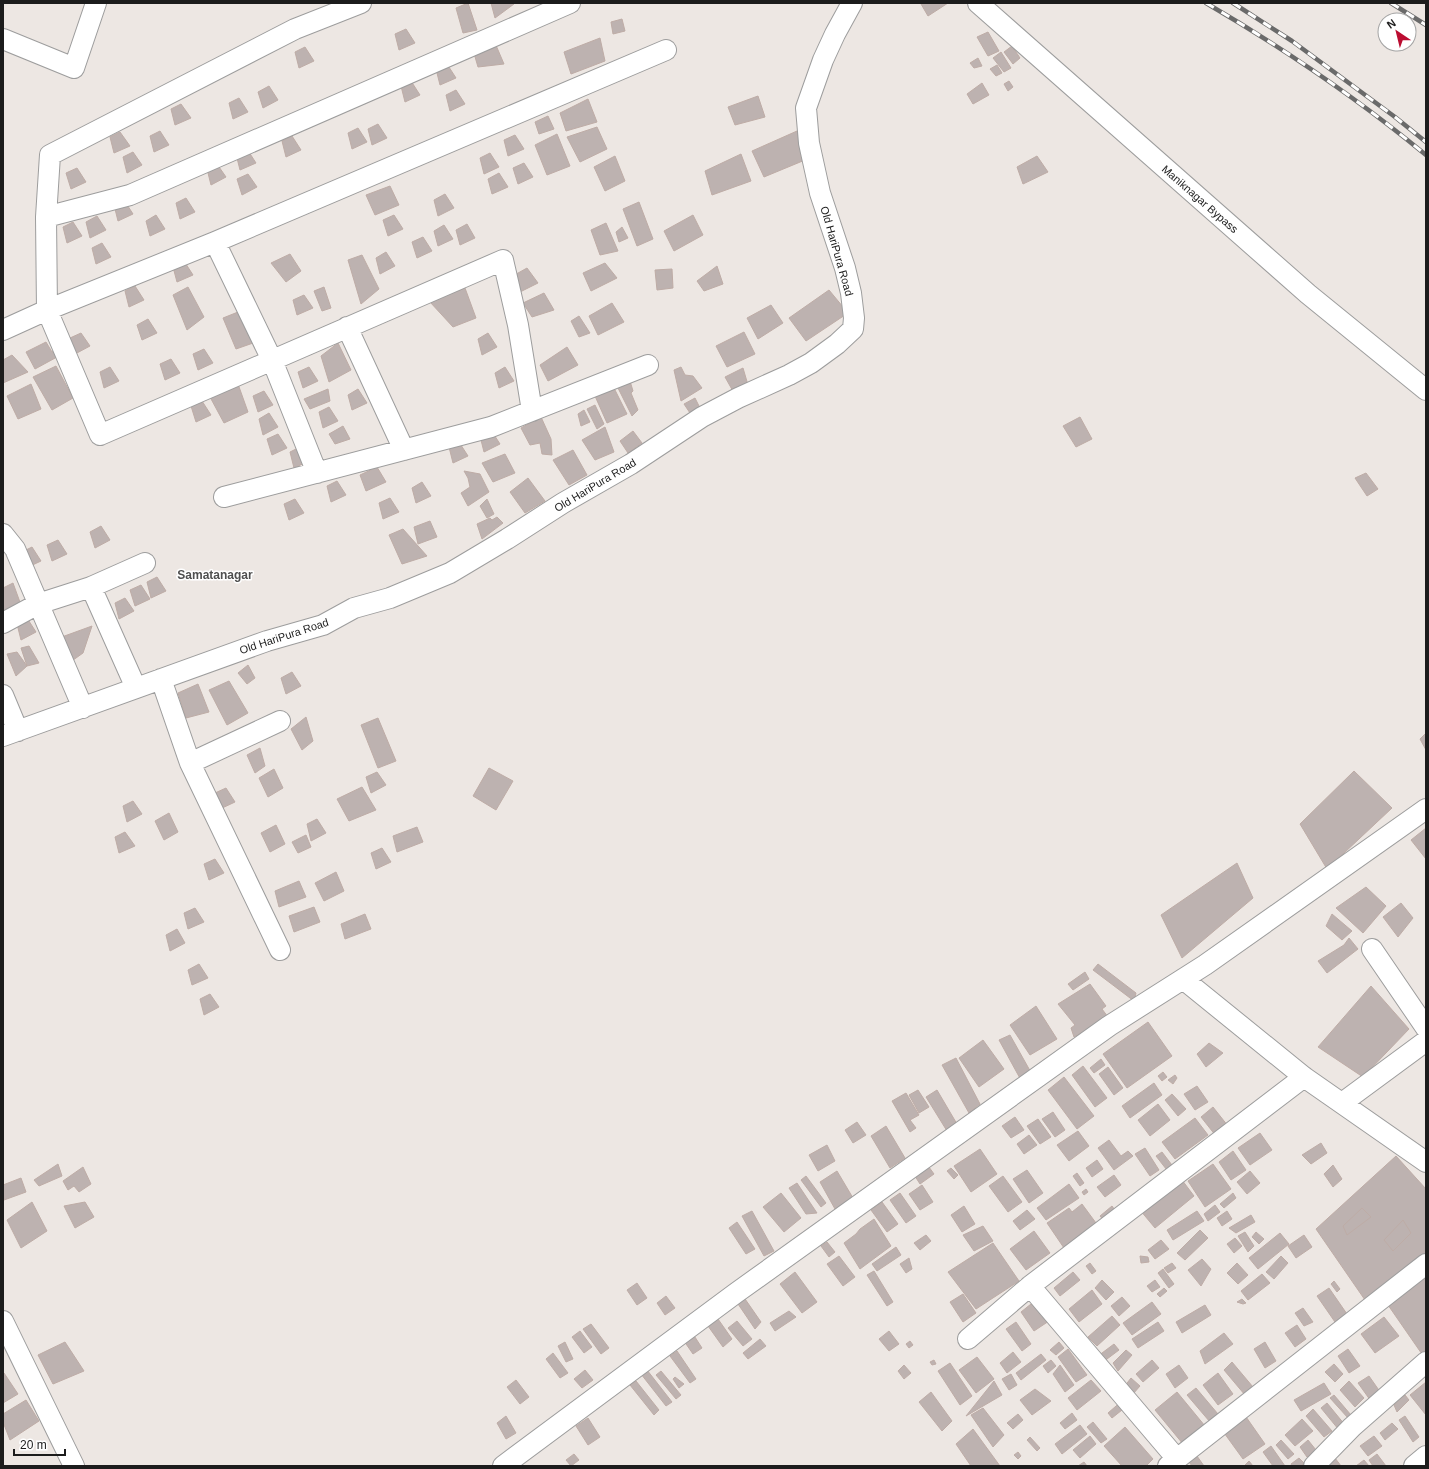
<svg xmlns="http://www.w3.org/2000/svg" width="1429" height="1469" font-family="Helvetica,sans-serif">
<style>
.building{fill:#bdb2b0;stroke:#beaca6}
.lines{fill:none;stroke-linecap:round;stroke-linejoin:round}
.street-casing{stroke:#9d9d9d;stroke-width:22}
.street{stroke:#fff;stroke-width:20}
.rail-casing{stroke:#6a6a6a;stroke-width:4.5}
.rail{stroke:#fff;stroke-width:3;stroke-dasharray:9;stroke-linecap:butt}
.labels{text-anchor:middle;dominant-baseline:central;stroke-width:3;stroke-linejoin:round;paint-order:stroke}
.street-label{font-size:11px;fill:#1c1c1c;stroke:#fff}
.neighbourhood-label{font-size:12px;font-weight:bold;fill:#4f4f4f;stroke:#fff}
</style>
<rect width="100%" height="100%" fill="#ede7e3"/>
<path class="building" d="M468,3L477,30L463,33L456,8Z
M491,3H513L514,4L495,18Z
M922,3H948L928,16L921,4Z
M622,19L625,31L613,34L611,22Z
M406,29L415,43L399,50L395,34Z
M988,32L999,51L988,56L977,37Z
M600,38L605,61L571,74L564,52Z
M495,43L504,64L478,67L473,50Z
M1012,46L1020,58L1013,64L1004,52Z
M305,47L314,61L299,68L295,52Z
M1001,52L1011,68L1004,72L993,58Z
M978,58L982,66L974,68L970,63Z
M447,64L456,78L440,85L436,69Z
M997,65L1002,73L996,76L990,69Z
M411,81L420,95L405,102L401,86Z
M1009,81L1013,87L1008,91L1004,84Z
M982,83L989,95L973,104L967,94Z
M269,86L278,100L263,108L258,92Z
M456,90L465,104L450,111L446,95Z
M758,96L765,117L735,125L728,107Z
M239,98L248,112L233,119L229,103Z
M588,99L597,122L566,131L560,113Z
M181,104L191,118L175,125L171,109Z
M548,116L554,129L539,134L535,122Z
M378,124L387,138L372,145L368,129Z
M597,127L607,149L580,162L567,137Z
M358,128L367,142L352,149L348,133Z
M160,131L169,145L154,152L150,136Z
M797,131L805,160L764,177L752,151Z
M120,132L130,146L114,153L110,137Z
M557,134L570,166L547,175L535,145Z
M515,135L524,149L508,156L504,140Z
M292,136L301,150L286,157L282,141Z
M247,149L256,163L240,170L236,154Z
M133,152L142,165L127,173L123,157Z
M490,153L499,167L484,174L480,158Z
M741,154L751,181L712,195L705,171Z
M615,156L625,181L605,191L594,167Z
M1037,156L1048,172L1023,184L1017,167Z
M524,163L533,177L518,184L513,168Z
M217,164L226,177L211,185L207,169Z
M77,168L86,182L71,189L66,173Z
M499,173L508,187L492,194L488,179Z
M248,174L257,187L242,195L237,179Z
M390,186L399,205L375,215L366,195Z
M445,194L454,208L438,216L434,200Z
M186,198L195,212L180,219L176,203Z
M124,200L133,214L118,221L114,205Z
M639,202L653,239L637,246L623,209Z
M156,215L165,229L150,236L146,221Z
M394,215L403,229L388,236L383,220Z
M693,215L703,235L674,251L664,231Z
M97,216L106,230L90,238L86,222Z
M73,222L82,236L67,243L63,227Z
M606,223L618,251L600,255L591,230Z
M467,224L475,238L460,245L456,230Z
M444,225L453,239L438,246L434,231Z
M622,227L628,238L619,242L616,232Z
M423,237L432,251L417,258L412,242Z
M102,243L111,257L96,264L92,248Z
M386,252L395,266L380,274L376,258Z
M290,254L301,271L286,282L271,263Z
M362,255L379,289L361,304L348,260Z
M184,261L193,275L177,282L173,267Z
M605,263L617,278L591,291L583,273Z
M717,266L723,284L704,291L697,281Z
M527,268L538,283L518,293L511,277Z
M672,269L673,288L657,290L655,270Z
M135,286L144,300L129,307L125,291Z
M188,287L204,317L187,330L173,295Z
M324,287L331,308L322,311L314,291Z
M465,288L476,318L453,327L430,302Z
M829,290L848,313L806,341L789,318Z
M544,293L554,310L532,317L523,303Z
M304,295L313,308L297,315L293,300Z
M612,303L624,322L598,335L589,316Z
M771,305L783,323L758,339L747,318Z
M243,310L256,342L236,349L223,318Z
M579,316L590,333L579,337L571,321Z
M148,319L157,333L142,340L137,325Z
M744,332L755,354L727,367L716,346Z
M81,333L90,346L75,354L70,338Z
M488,333L497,347L482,355L478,339Z
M46,342L52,352L54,351L57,357L35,369L26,352Z
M338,343L351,370L329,382L321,356Z
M567,347L578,365L548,381L540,365Z
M204,349L213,363L198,370L193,354Z
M12,355L28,372L3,383V360Z
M171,359L180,373L165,380L160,364Z
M56,366L73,398L52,410L33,377Z
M110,367L119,381L104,388L100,372Z
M309,367L318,381L303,388L298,372Z
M505,367L514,381L499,388L495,373Z
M681,367L685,375L693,376L702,388L681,401L674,370Z
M743,368L748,385L734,393L725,377Z
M630,381L633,391L631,393L638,410L632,416L617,386Z
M31,384L41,409L18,419L7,396Z
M238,384L248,412L224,423L210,397Z
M614,388L627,414L607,423L595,396Z
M328,389L330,401L310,409L304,399Z
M358,389L367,403L352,410L348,395Z
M264,391L273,405L258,412L253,396Z
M695,398L703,414L694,419L684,404Z
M202,401L211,415L196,422L191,406Z
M595,405L604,424L597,429L587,409Z
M329,407L338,421L323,428L319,412Z
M584,410L590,422L581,426L578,414Z
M269,413L278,427L263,435L259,419Z
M541,417L551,439L552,455L542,454L540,443L530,445L521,428Z
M1080,417L1092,439L1076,447L1063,426Z
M343,426L350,439L335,444L329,434Z
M605,427L614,452L595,460L582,440Z
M491,430L500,444L484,452L480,436Z
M633,431L642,443L628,453L620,441Z
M278,434L287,448L272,455L267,439Z
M459,442L468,456L453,463L449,447Z
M300,447L309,461L294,468L290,452Z
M573,450L587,475L569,485L553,460Z
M505,454L515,473L493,482L482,463Z
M377,467L386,482L366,491L360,475Z
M464,471L480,474L489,492L468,506L461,493L470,487L468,478Z
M1366,473L1378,489L1367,496L1355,478Z
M528,478L545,501L525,513L510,492Z
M337,481L346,495L331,502L327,486Z
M422,482L431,496L416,503L412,488Z
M390,498L399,512L383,519L379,503Z
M295,499L304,513L289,520L284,504Z
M487,499L494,514L487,518L480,506Z
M497,517L503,523L482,539L477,524L490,518L492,520Z
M430,521L437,537L418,544L414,527Z
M101,526L110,540L95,548L90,532Z
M403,529L427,556L402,564L389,535Z
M58,540L67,554L52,561L47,545Z
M32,547L41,561L26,568L22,552Z
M157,577L166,591L151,598L147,582Z
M13,583L21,605L3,613V588Z
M141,585L150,599L135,606L130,590Z
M125,598L134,611L119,619L115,603Z
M27,618L36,632L21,640L17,624Z
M92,626L83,653L69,663L59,638Z
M29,646L39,663L27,666L21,648Z
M17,652L27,666L16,676L7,654Z
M248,665L255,678L247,684L238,673Z
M292,672L301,686L286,694L281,678Z
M229,681L248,713L227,725L209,690Z
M198,684L209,712L186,718L178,693Z
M306,717L313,741L302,750L291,729Z
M378,718L396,761L378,768L361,725Z
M1426,733V750L1420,739Z
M260,748L265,766L255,773L247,755Z
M489,768L513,781L496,810L473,796Z
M274,769L283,788L268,797L259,778Z
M1354,771L1392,808L1327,869L1300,824Z
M377,772L386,785L371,793L366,777Z
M362,787L376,810L349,821L337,799Z
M226,788L235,802L220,809L215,793Z
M133,801L142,814L127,822L123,806Z
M169,813L178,832L164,840L155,821Z
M317,819L326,833L311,841L307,824Z
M276,825L285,844L270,852L261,833Z
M417,827L423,842L397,852L393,836Z
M1426,828V859L1411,840Z
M125,832L135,846L119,853L115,837Z
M306,835L311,847L298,853L292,842Z
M382,848L391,862L376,869L371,853Z
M215,859L224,873L209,880L204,864Z
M1237,863L1253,898L1182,958L1161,915Z
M336,872L344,891L324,901L315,883Z
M299,881L306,897L279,907L275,891Z
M1366,887L1386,906L1363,933L1336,908Z
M1401,903L1413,918L1398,937L1383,917Z
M314,907L320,922L294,932L289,916Z
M195,908L204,922L188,929L184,913Z
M365,914L371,929L345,939L341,924Z
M1332,914L1352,931L1342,940L1326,926Z
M177,929L185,943L170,951L166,935Z
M1349,938L1358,949L1327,973L1318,961L1344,945Z
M199,964L208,978L192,985L188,970Z
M1098,964L1136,993L1134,1001L1093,970Z
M1085,972L1089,979L1073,990L1068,984Z
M1090,984L1106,1006L1102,1009L1108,1017L1074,1037L1071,1028L1075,1025L1058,1004Z
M1371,986L1409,1029L1363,1077L1318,1047Z
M210,994L219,1007L204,1015L200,999Z
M1036,1006L1057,1039L1030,1055L1010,1025Z
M1148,1022L1172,1056L1127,1088L1103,1054Z
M1010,1035L1033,1076L1022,1082L999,1040Z
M983,1040L1004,1069L979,1087L959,1058Z
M1209,1043L1223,1053L1206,1067L1197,1054Z
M956,1058L980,1104L969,1113L942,1065Z
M1101,1059L1105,1065L1094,1073L1090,1068Z
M1083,1066L1107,1098L1095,1107L1072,1075Z
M1108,1067L1123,1088L1114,1095L1099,1074Z
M1163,1072L1167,1077L1162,1081L1158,1076Z
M1175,1075L1177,1078L1173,1084L1168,1080Z
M1064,1077L1094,1116L1077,1129L1048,1090Z
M1154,1083L1162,1095L1130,1118L1122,1106Z
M1197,1086L1208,1102L1195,1110L1184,1094Z
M918,1090L929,1107L919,1113L909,1095Z
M937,1090L957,1124L947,1131L926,1097Z
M906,1093L919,1115L910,1120L916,1128L910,1132L892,1101Z
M1172,1094L1186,1109L1178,1116L1165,1100Z
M1158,1104L1170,1120L1150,1136L1138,1120Z
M1213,1107L1228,1126L1216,1136L1201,1117Z
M1053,1112L1065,1130L1055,1137L1042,1119Z
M1015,1117L1024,1130L1011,1138L1002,1126Z
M1195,1118L1208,1135L1175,1159L1162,1142Z
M1038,1119L1051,1137L1040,1144L1027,1126Z
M857,1122L866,1135L853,1143L845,1130Z
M886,1126L905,1158L890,1168L871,1136Z
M1078,1131L1089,1146L1069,1161L1057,1145Z
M1260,1133L1272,1150L1250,1165L1238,1148Z
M1029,1135L1037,1145L1024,1154L1017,1144Z
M1109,1140L1121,1156L1128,1151L1133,1156L1114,1170L1098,1148Z
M1321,1143L1327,1153L1311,1164L1302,1155Z
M827,1145L835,1161L818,1171L809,1155Z
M1145,1148L1159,1170L1150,1176L1135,1154Z
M980,1149L997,1174L971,1192L954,1166Z
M1233,1151L1246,1170L1231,1180L1219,1162Z
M1162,1152L1175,1169L1170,1174L1156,1156Z
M1396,1156L1426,1189V1253L1365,1300L1316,1229Z
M1097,1160L1103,1169L1092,1177L1086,1168Z
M926,1163L934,1174L920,1184L913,1173Z
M58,1164L62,1176L39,1186L34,1180Z
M1213,1164L1231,1189L1205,1207L1188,1181Z
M1333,1165L1342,1179L1333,1187L1324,1174Z
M83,1167L91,1184L79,1192L74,1186L68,1190L63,1181Z
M951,1168L958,1175L954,1179L947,1171Z
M1027,1170L1043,1193L1029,1203L1013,1179Z
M837,1171L853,1198L835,1209L820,1182Z
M1250,1171L1260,1183L1247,1194L1237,1182Z
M1077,1173L1084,1183L1080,1186L1073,1176Z
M1114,1175L1121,1185L1105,1197L1097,1187Z
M806,1176L826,1203L821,1207L801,1180Z
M1003,1176L1022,1202L1008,1212L989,1186Z
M21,1178L26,1192L4,1200L3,1185Z
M1182,1180L1194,1196L1155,1228L1140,1210Z
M797,1183L817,1213L806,1214L789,1188Z
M1069,1184L1079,1198L1046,1220L1037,1208Z
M922,1185L933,1202L920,1210L909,1194Z
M1086,1189L1088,1192L1084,1195L1082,1192Z
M781,1193L801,1218L784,1232L763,1207Z
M900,1193L916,1216L906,1223L890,1200Z
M1233,1193L1236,1198L1224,1208L1220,1204Z
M32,1202L47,1231L21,1248L7,1220Z
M85,1202L94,1217L75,1228L64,1206Z
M882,1202L898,1224L887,1232L871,1210Z
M1082,1204L1096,1223L1064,1248L1047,1223L1069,1208L1072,1212Z
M1215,1205L1220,1212L1208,1221L1204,1214Z
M964,1206L975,1224L962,1232L951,1215Z
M1112,1206L1117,1213L1105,1222L1100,1216Z
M1362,1208L1371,1217L1347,1235L1343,1226Z
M1027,1210L1035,1219L1020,1230L1013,1221Z
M752,1211L774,1251L764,1256L742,1216Z
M1197,1211L1204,1221L1173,1240L1167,1230Z
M1227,1211L1232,1219L1222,1226L1217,1218Z
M1251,1215L1255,1222L1236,1233L1229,1228Z
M874,1219L891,1246L860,1269L844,1243L856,1234L860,1229Z
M1403,1220L1411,1233L1393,1251L1384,1240Z
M737,1222L755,1249L746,1254L729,1228Z
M983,1226L993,1241L974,1251L963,1235Z
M1200,1230L1208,1238L1185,1260L1177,1253Z
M1034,1231L1050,1253L1026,1270L1010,1249Z
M1245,1232L1254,1246L1248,1252L1238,1236Z
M1256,1232L1264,1239L1259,1244L1252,1237Z
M1280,1233L1289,1244L1258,1269L1249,1258Z
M926,1235L931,1241L920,1250L914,1243Z
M1304,1235L1312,1247L1296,1258L1288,1246Z
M1235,1238L1242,1246L1234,1253L1227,1244Z
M1161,1240L1169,1249L1155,1259L1148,1250Z
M827,1242L835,1252L829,1257L821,1246Z
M993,1243L1019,1281L976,1309L948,1272Z
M896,1247L901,1255L877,1271L872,1264Z
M839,1256L855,1277L843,1286L827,1264Z
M1140,1256L1148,1257L1149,1262L1141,1263Z
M1281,1256L1288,1263L1274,1279L1266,1272Z
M909,1258L912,1269L906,1273L900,1264Z
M1202,1259L1211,1269L1201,1286L1188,1270Z
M1090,1263L1096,1271L1092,1274L1086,1266Z
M1172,1263L1176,1268L1168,1273L1164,1268Z
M1237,1263L1248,1275L1238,1284L1227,1273Z
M1163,1269L1174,1284L1169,1288L1158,1273Z
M874,1271L893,1302L887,1306L867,1275Z
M795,1272L817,1302L802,1313L780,1284Z
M1073,1272L1080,1280L1060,1296L1054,1288Z
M1262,1274L1270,1283L1248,1300L1241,1291Z
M1426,1276V1355L1424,1357L1388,1305Z
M1102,1280L1114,1292L1106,1300L1095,1288Z
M1155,1280L1160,1287L1152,1292L1147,1286Z
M1334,1281L1340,1289L1337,1292L1331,1284Z
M637,1283L647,1298L637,1305L627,1290Z
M1164,1288L1167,1291L1160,1297L1157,1294Z
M1329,1288L1347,1314L1335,1322L1317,1296Z
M1092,1290L1102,1304L1079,1322L1069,1309Z
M963,1294L976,1313L963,1322L950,1302Z
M666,1296L675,1308L665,1315L657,1303Z
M743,1296L761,1322L755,1329L736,1301Z
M1122,1297L1130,1306L1119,1316L1111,1306Z
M1242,1299L1246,1303L1243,1304L1237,1302Z
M1152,1302L1161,1314L1132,1335L1123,1323Z
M1031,1304L1052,1319L1034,1331L1021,1312Z
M1205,1305L1211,1315L1182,1333L1176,1322Z
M1303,1308L1313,1322L1304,1326L1295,1313Z
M789,1311L796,1317L775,1331L770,1323Z
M1112,1316L1120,1325L1097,1346L1088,1337Z
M1384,1317L1399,1336L1375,1353L1361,1334Z
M718,1319L732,1339L723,1347L708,1326Z
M737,1321L752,1339L743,1346L728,1328Z
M1016,1322L1031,1344L1022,1351L1006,1329Z
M1158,1322L1164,1331L1138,1348L1132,1339Z
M591,1324L609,1348L601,1354L583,1329Z
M1297,1325L1306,1339L1295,1347L1285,1333Z
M580,1331L592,1347L584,1353L572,1337Z
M889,1331L899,1344L889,1351L879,1339Z
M1224,1333L1233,1344L1205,1364L1200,1351Z
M693,1334L702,1348L693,1354L684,1341Z
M760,1339L766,1346L748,1359L743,1353Z
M910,1341L913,1345L909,1348L906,1344Z
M65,1342L84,1371L53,1384L38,1355Z
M565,1342L573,1359L566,1362L558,1346Z
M1059,1342L1064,1348L1056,1355L1050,1350Z
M1265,1342L1276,1361L1265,1368L1254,1349Z
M1114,1344L1119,1350L1103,1362L1098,1356Z
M1068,1349L1087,1375L1076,1382L1058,1357Z
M1348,1349L1360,1366L1349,1373L1338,1356Z
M1126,1350L1132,1355L1118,1371L1113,1363Z
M677,1351L696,1379L690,1383L670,1356Z
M1013,1352L1021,1362L1007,1373L1000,1363Z
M553,1353L568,1373L560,1378L546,1359Z
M1041,1354L1046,1360L1021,1380L1016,1373Z
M977,1357L994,1379L976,1393L959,1370Z
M934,1360L936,1364L932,1365L930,1362Z
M1051,1360L1056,1366L1048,1373L1043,1366Z
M1152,1360L1159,1368L1143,1382L1136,1374Z
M1232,1362L1253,1387L1245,1395L1224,1370Z
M950,1363L972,1396L960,1405L938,1371Z
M1334,1364L1343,1374L1335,1382L1325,1372Z
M904,1365L911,1373L904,1379L898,1371Z
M1060,1365L1074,1385L1065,1392L1053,1374Z
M1179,1365L1188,1378L1175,1388L1166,1374Z
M585,1370L593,1380L582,1388L574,1379Z
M647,1370L672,1402L666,1406L641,1374Z
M661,1371L681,1395L676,1399L656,1375Z
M4,1373L18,1394L3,1403V1374Z
M1218,1373L1233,1394L1218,1405L1203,1385Z
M1011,1374L1017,1385L1009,1390L1002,1379Z
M1369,1376L1383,1396L1373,1404L1358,1383Z
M675,1377L684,1384L679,1388L673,1379Z
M1131,1378L1140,1386L1133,1394L1124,1387Z
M516,1380L529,1397L520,1404L507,1387Z
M1091,1380L1101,1391L1077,1410L1068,1398Z
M636,1381L659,1410L654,1415L630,1385Z
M994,1381L1002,1395L966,1416Z
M1349,1381L1364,1398L1355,1407L1340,1390Z
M1426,1382V1415L1410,1395Z
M1324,1383L1331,1394L1301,1411L1294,1400Z
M1196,1388L1218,1414L1210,1422L1187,1395Z
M1035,1389L1051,1401L1032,1415L1020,1400Z
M931,1392L952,1421L942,1431L919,1402Z
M1177,1392L1205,1426L1183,1444L1155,1410Z
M1334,1395L1351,1415L1348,1418L1330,1398Z
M1405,1395L1409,1400L1397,1412L1394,1405Z
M26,1400L39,1421L10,1440L3,1422V1414Z
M1123,1400L1127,1406L1112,1418L1108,1413Z
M1327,1403L1345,1425L1339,1430L1321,1408Z
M983,1408L1004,1435L993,1447L971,1415Z
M1313,1409L1332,1431L1324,1437L1306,1416Z
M1072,1413L1077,1420L1065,1429L1060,1423Z
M1018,1414L1023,1420L1013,1429L1007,1423Z
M1244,1414L1265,1444L1243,1459L1222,1430Z
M506,1416L516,1433L506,1439L497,1423Z
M1405,1416L1419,1437L1413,1442L1399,1420Z
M588,1418L600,1437L588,1445L576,1426Z
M1302,1419L1313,1431L1295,1446L1285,1435Z
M1093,1422L1107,1439L1101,1443L1087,1427Z
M1392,1423L1398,1429L1385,1440L1380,1433Z
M1080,1425L1087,1434L1062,1454L1055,1444Z
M1125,1427L1153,1459L1146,1466H1122L1104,1446Z
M973,1429L1000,1466H971L956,1444Z
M1090,1436L1096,1444L1080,1458L1073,1450Z
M1374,1436L1382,1446L1368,1456L1360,1446Z
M1030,1437L1040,1448L1037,1451L1027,1440Z
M1281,1440L1294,1454L1288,1459L1276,1445Z
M1308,1440L1316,1450L1307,1457L1300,1447Z
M1271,1446L1285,1466H1273L1263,1452Z
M1018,1452L1021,1456L1018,1459L1014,1455Z
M574,1454L579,1460L571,1466L566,1460Z
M1377,1454L1386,1466H1373L1369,1460Z
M1197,1456L1204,1466H1192L1189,1462Z
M1299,1458L1304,1463L1301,1466H1292L1291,1464Z
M1335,1458L1341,1466H1328L1327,1464Z
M1364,1460L1369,1466H1356Z
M1249,1461L1253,1466H1244Z
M1084,1462L1087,1466H1078Z"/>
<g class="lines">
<defs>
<path id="street" d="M361,3L295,29L50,155L46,217L47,310L100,435L503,260L518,325L532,411
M978,3L1308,294L1426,390
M3,39L74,68L96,3
M46,217L130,195L570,3
M215,242L272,360L317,473
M347,327L404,450
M3,330L47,310L215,242L666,50
M224,497L491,427L648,365
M3,534L15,549L83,708
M91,587L136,688
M3,623L38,604L91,587L145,563
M161,679L190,763L280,950
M3,695L18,731
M3,736L267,641L323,625L354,608L390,598L450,573L507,539L563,503L631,464L702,417L738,398L789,375L811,363L837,344L853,329L854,318L851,293L845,268L820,193L809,143L806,108L823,60L835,34L852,3
M190,763L280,721
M1372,949L1426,1028
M1183,979L1304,1077L1426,1162
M1342,1103L1426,1041
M1030,1286L1177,1459
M3,1321L74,1466
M968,1339L1030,1286L1304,1077
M503,1466L736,1293L1109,1026L1205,965L1426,809
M1168,1466L1426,1264
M1314,1466L1352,1427L1426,1362
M1414,1466L1426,1456"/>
</defs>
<use href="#street" class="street-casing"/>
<use href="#street" class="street"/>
<defs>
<path id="rail" d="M1206,3C1283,48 1357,98 1426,155
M1233,3L1292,41L1395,117L1426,142
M1391,3L1426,25"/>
</defs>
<use href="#rail" class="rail-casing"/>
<use href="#rail" class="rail"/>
</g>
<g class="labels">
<g class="street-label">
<text transform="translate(1200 199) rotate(41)">Maniknagar Bypass</text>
<text transform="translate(837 251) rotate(74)">Old HariPura Road</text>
<text transform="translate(595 485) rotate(-31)">Old HariPura Road</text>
<text transform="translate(284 636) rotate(-18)">Old HariPura Road</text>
</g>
<g class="neighbourhood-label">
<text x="215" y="575">Samatanagar</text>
</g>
</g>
<rect width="1429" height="1469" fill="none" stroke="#1c1c1c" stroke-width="8"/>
<g transform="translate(1397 32) rotate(325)"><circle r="19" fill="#ffffff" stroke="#a4a4a4"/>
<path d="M0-3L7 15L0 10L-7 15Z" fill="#bb0d31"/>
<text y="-6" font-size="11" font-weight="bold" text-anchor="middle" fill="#1c1c1c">N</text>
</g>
<path d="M14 1449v6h51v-6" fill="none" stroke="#1c1c1c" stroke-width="2"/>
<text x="20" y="1449" font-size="12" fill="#1c1c1c" stroke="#ffffff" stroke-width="3" paint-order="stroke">20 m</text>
</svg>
